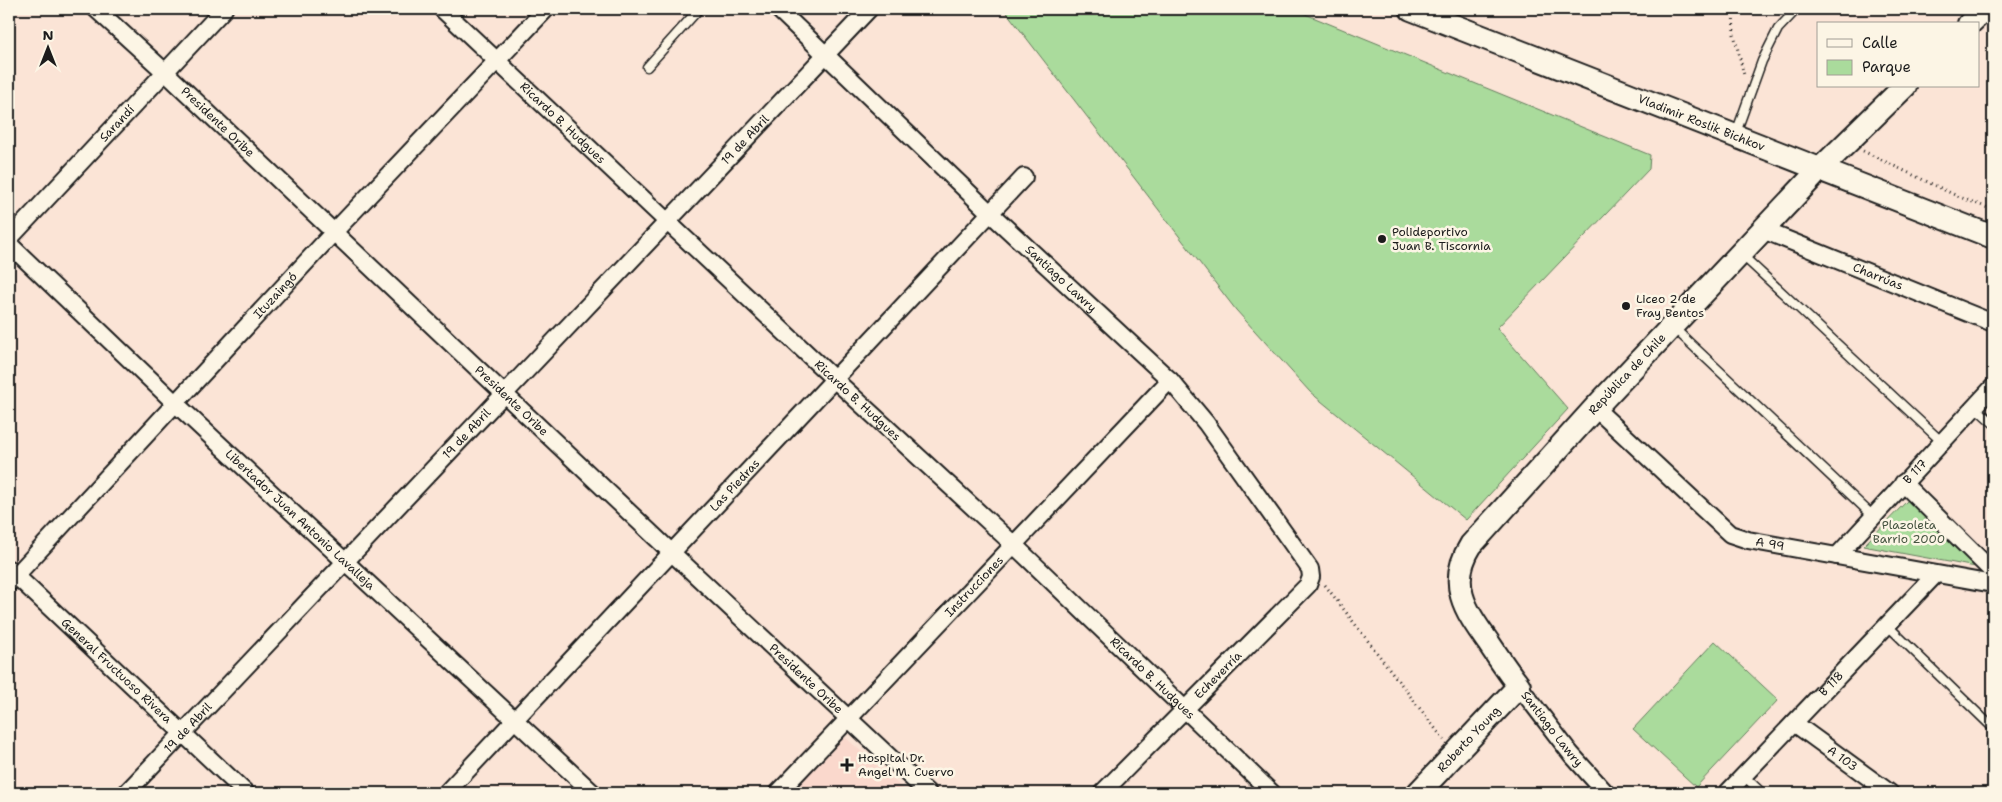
<svg xmlns="http://www.w3.org/2000/svg" width="2002" height="802" font-family="'Shantell Sans',sans-serif">
<style>
.built{fill:#fad8cc}
.green{fill:#aadb9c;stroke:#637c5c}
.lines{fill:none;stroke-linecap:round;stroke-linejoin:round}
.lane-casing{stroke:#1c1c1c;stroke-width:11}
.street-casing{stroke:#1c1c1c;stroke-width:20}
.secondary-casing{stroke:#1c1c1c;stroke-width:26}
.path{stroke:#1c1c1c;stroke-width:3;stroke-dasharray:1 4;stroke-linecap:butt}
.lane{stroke:#fcf5e5;stroke-width:8}
.street{stroke:#fcf5e5;stroke-width:16}
.secondary{stroke:#fcf5e5;stroke-width:22}
.poi-dot{fill:#1c1c1c;stroke:#fcf5e5;stroke-width:2}
.labels{text-anchor:middle;dominant-baseline:central;stroke-width:5;stroke-linejoin:round;paint-order:stroke}
.street-label{font-size:12px;fill:#1c1c1c;stroke:#fcf5e5}
.poi-label{font-size:12px;fill:#1c1c1c;stroke:#fcf5e5;text-anchor:start}
.park-label{font-size:12px;fill:#475542;stroke:#fcf5e5}
</style>
<rect width="100%" height="100%" fill="#fbe4d6"/>
<filter id="ink" filterUnits="userSpaceOnUse"><feTurbulence type="fractalNoise" baseFrequency=".02" numOctaves="2"/><feDisplacementMap in="SourceGraphic" scale="10" xChannelSelector="R" yChannelSelector="G"/><feConvolveMatrix kernelMatrix="1 2 1 2 8 2 1 2 1" color-interpolation-filters="sRGB"/></filter>
<g filter="url(#ink)">
<path class="built" d="M845,737L908,793H791Z"/>
<path class="green" d="M1004,9H1293L1650,155L1649,169L1497,328L1568,409L1466,520L1310,392L1236,310Z
M1908,500L1981,568L1863,546Z
M1715,641L1778,700L1696,787L1633,729Z"/>
<g class="lines">
<defs>
<path id="lane" d="M647,67L699,9
M1736,133L1762,61L1778,29L1797,9
M1742,255L1942,442
M1674,328L1873,516
M1975,407L1993,423
M1888,626L1993,728
M1744,776L1762,793"/>
<g id="street">
<path id="s1" d="M96,9L164,71L671,552L928,793"/>
<path id="s2" d="M442,9L834,379L1013,544L1272,793"/>
<path id="s3" d="M778,9L990,213L1170,380L1206,423L1310,569L1311,577L1308,585L1102,793"/>
<path id="s4" d="M1763,230L1993,323"/>
<path id="s5" d="M9,239L224,9"/>
<path id="s6" d="M9,244L175,403L593,793"/>
<path id="s7" d="M1595,408L1730,534L1748,540L1993,584"/>
<path d="M1903,483L1993,572"/>
<path id="s8" d="M1837,556L1993,387"/>
<path id="s9" d="M9,569L246,793"/>
<path id="s10" d="M9,583L334,232L546,9"/>
<path id="s11" d="M1519,686L1571,754L1606,793"/>
<path id="s12" d="M1794,723L1890,793"/>
<path id="s13" d="M126,793L869,9"/>
<path id="s14" d="M446,793L1024,177"/>
<path id="s15" d="M778,793L1170,380"/>
<path id="s16" d="M1727,793L1935,575"/>
</g>
<g id="secondary">
<path id="s17" d="M1411,9L1993,237"/>
<path d="M1969,24L1985,9"/>
<path id="s18" d="M1418,793L1519,686C1508,672 1498,657 1488,642C1465,610 1447,583 1471,545L1595,408L1820,169L1905,86"/>
</g>
</defs>
<use href="#lane" class="lane-casing"/>
<use href="#street" class="street-casing"/>
<use href="#secondary" class="secondary-casing"/>
<path class="path" d="M1733,9L1734,34L1744,75
M1863,151L1957,196L1993,210
M1325,585L1444,740"/>
<use href="#lane" class="lane"/>
<use href="#street" class="street"/>
<use href="#secondary" class="secondary"/>
</g>
</g>
<g class="poi-dot">
<circle cx="1382" cy="239" r="5"/>
<circle cx="1626" cy="306" r="5"/>
<path d="M844.5 757.5h5v5h5v5h-5v5h-5v-5h-5v-5h5z"/>
</g>
<g class="labels">
<g class="street-label">
<text stroke="none"><textPath href="#s1" startOffset="166">Presidente Oribe</textPath></text>
<text stroke="none"><textPath href="#s2" startOffset="166">Ricardo B. Hudgues</textPath></text>
<text stroke="none"><textPath href="#s5" startOffset="158">Sarandí</textPath></text>
<text stroke="none"><textPath href="#s17" startOffset="312">Vladimir Roslik Bichkov</textPath></text>
<text stroke="none"><textPath href="#s13" startOffset="900">19 de Abril</textPath></text>
<text stroke="none"><textPath href="#s4" startOffset="124">Charrúas</textPath></text>
<text stroke="none"><textPath href="#s3" startOffset="391">Santiago Lawry</textPath></text>
<text stroke="none"><textPath href="#s10" startOffset="392">Ituzaingó</textPath></text>
<text stroke="none"><textPath href="#s18" startOffset="539">República de Chile</textPath></text>
<text stroke="none"><textPath href="#s2" startOffset="571">Ricardo B. Hudgues</textPath></text>
<text stroke="none"><textPath href="#s1" startOffset="571">Presidente Oribe</textPath></text>
<text stroke="none"><textPath href="#s13" startOffset="495">19 de Abril</textPath></text>
<text stroke="none"><textPath href="#s8" startOffset="115">B 117</textPath></text>
<text stroke="none"><textPath href="#s14" startOffset="422">Las Piedras</textPath></text>
<text stroke="none"><textPath href="#s6" startOffset="401">Libertador Juan Antonio Lavalleja</textPath></text>
<text stroke="none"><textPath href="#s7" startOffset="226">A 99</textPath></text>
<text stroke="none"><textPath href="#s15" startOffset="285">Instrucciones</textPath></text>
<text stroke="none"><textPath href="#s9" startOffset="148">General Fructuoso Rivera</textPath></text>
<text transform="translate(1218 675) rotate(-45)">Echeverría</text>
<text stroke="none"><textPath href="#s1" startOffset="976">Presidente Oribe</textPath></text>
<text stroke="none"><textPath href="#s2" startOffset="976">Ricardo B. Hudgues</textPath></text>
<text stroke="none"><textPath href="#s16" startOffset="151">B 118</textPath></text>
<text stroke="none"><textPath href="#s13" startOffset="90">19 de Abril</textPath></text>
<text stroke="none"><textPath href="#s11" startOffset="54">Santiago Lawry</textPath></text>
<text stroke="none"><textPath href="#s18" startOffset="74">Roberto Young</textPath></text>
<text stroke="none"><textPath href="#s12" startOffset="60">A 103</textPath></text>
</g>
<g class="poi-label">
<text x="1392" y="232">Polideportivo<tspan x="1392" dy="14">Juan B. Tiscornia</tspan></text>
<text x="1636" y="299">Liceo 2 de<tspan x="1636" dy="14">Fray Bentos</tspan></text>
<text x="858" y="758">Hospital Dr.<tspan x="858" dy="14">Angel M. Cuervo</tspan></text>
</g>
<g class="park-label">
<text x="1909" y="525">Plazoleta<tspan x="1909" dy="14">Barrio 2000</tspan></text>
</g>
</g>
<rect width="2002" height="802" fill="none" stroke="#fcf5e5" stroke-width="30"/>
<rect x="15" y="15" width="1972" height="772" fill="none" stroke="#1c1c1c" stroke-width="2" filter="url(#ink)"/>
<rect x="1817" y="22" width="162" height="65" fill="#fcf5e5" stroke="#a29e95"/>
<rect x="1827" y="39" width="25" height="8" fill="#fcf5e5" stroke="#a29e95"/>
<text x="1862" y="48" font-size="15" fill="#1c1c1c">Calle</text>
<rect x="1827" y="60" width="25" height="15" fill="#aadb9c" stroke="#a29e95"/>
<text x="1862" y="72" font-size="15" fill="#1c1c1c">Parque</text>
<g transform="translate(48 48)" stroke="#fcf5e5" stroke-width="4" paint-order="stroke">
<path d="M0-4L9 19L0 12L-9 19Z" fill="#1c1c1c"/>
<text y="-8" font-size="14" font-weight="bold" text-anchor="middle" fill="#1c1c1c">N</text>
</g>
</svg>
